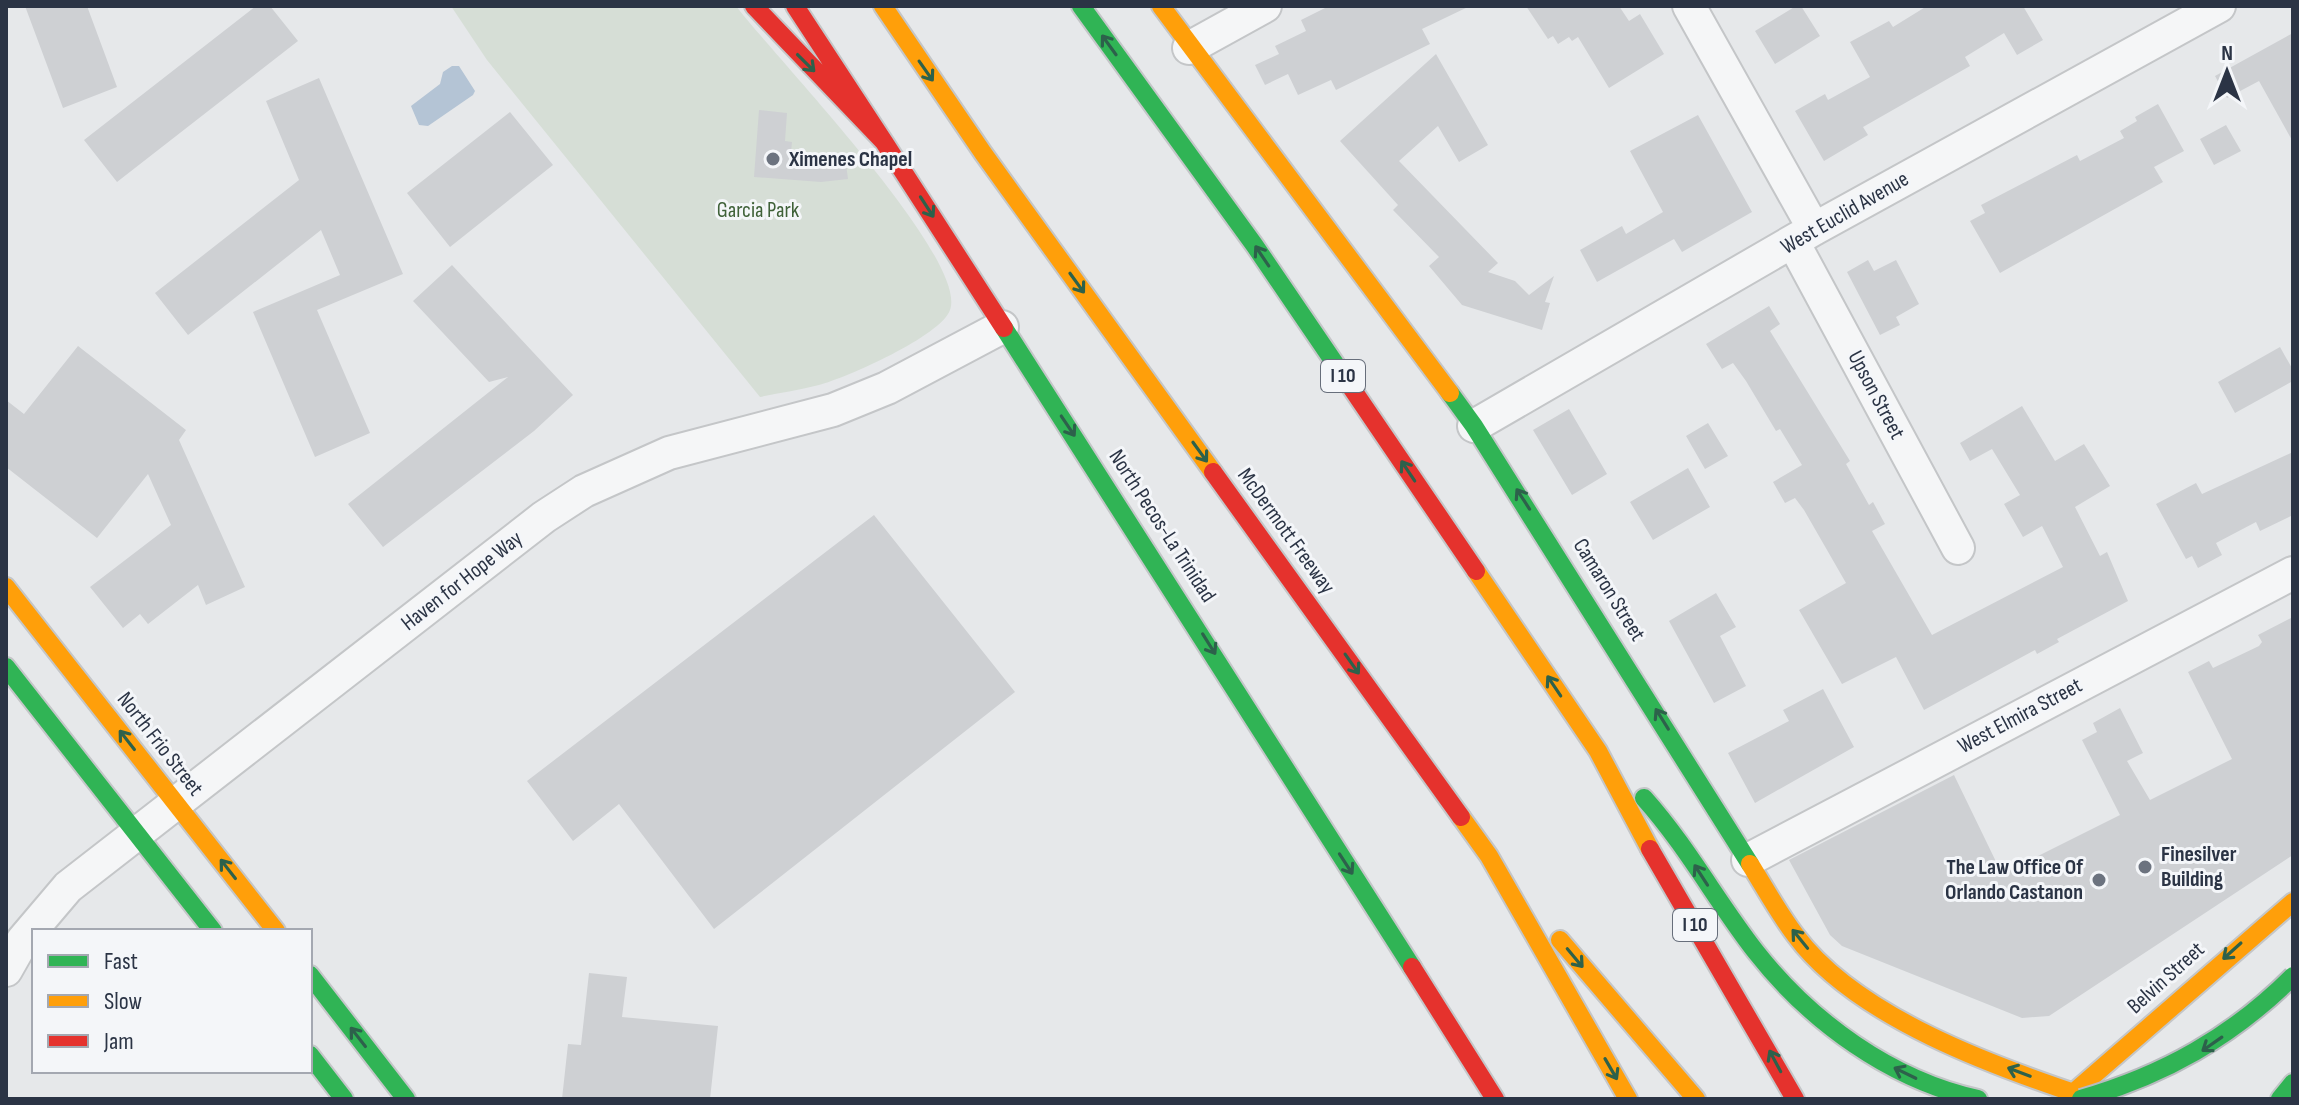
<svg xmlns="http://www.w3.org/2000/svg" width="2299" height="1105" font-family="'Sofia Sans Condensed',sans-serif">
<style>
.green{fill:#d6ded6}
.water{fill:#b4c4d5}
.building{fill:#ced0d3}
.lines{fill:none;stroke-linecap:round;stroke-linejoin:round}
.street-casing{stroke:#c4c6c8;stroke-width:36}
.fast-casing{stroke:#c4c6c8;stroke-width:22}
.slow-casing{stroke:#c4c6c8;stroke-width:22}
.jam-casing{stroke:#c4c6c8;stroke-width:22}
.street{stroke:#f5f6f7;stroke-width:32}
.fast{stroke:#30b455;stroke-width:18}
.slow{stroke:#ff9f0a;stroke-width:18}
.jam{stroke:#e5322d;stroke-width:18}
.fast-bridge-casing{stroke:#b8bbbf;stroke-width:22;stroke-linecap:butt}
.fast-bridge{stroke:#30b455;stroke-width:18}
.oneway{stroke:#2d614b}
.poi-dot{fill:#6c737f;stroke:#f4f6f9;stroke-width:3}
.labels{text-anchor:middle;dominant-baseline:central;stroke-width:6;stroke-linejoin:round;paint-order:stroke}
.shield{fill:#f4f6f9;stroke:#676e7b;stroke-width:2}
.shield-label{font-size:20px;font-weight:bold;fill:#2b3445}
.poi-label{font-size:22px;font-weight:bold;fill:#2b3445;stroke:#f4f6f9;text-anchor:start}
.park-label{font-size:22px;fill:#3f6138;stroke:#f4f6f9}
.street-label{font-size:22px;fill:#2b3445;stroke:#f4f6f9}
</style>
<rect width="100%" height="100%" fill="#e6e8ea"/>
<path class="green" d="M451,6H736C773,55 969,258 950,310C941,336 846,378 819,385C800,390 779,393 760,397L487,60Z"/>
<path class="water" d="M452,66H459L475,91L473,95L428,126L419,125L411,106L440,84L443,72Z"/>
<path class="building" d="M25,6H87L117,87L63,108Z
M256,6H270L298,41L117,182L84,140Z
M1329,6H1470L1422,29L1430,44L1336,90L1331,80L1298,95L1288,74L1265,85L1255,65L1279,54L1275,46L1306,31L1301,20Z
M1526,6H1619L1629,21L1640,14L1664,54L1609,88L1578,37L1572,41L1569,37L1558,44L1553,36L1548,39Z
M1796,6H1801L1820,36L1775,64L1755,31Z
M1927,6H2023L2043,40L2017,55L2004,33L1965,57L1970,66L1863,127L1868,135L1824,161L1795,111L1825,94L1828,100L1870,77L1850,42L1889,21L1893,27Z
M2293,33V142L2259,81L2227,98L2215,76Z
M1436,54L1488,145L1459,162L1438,126L1399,161L1498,263L1488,272L1515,281L1529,295L1554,276L1545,302L1550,303L1542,330L1462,305L1429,266L1439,257L1393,210L1398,205L1340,141Z
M319,78L403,274L317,310L370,433L315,457L253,312L340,275L321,230L188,335L155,293L299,180L266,101Z
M2158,104L2184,151L2154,167L2163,182L2000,273L1970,221L1985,213L1981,205L2077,155L2080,161L2124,138L2120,131L2137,121L2135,117Z
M759,110L787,113L785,141L792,142L790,162L845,156L848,179L821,182L754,177Z
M510,112L553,165L450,247L407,193Z
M1698,115L1752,212L1682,252L1674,239L1597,282L1580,250L1622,226L1626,234L1663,212L1630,151Z
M2226,125L2241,151L2214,165L2200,139Z
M1868,260L1874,271L1896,260L1919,304L1896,317L1900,325L1880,335L1847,272Z
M452,265L573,395L534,431L383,547L348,504L508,377L489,382L413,301Z
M1769,306L1780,324L1770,331L1850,461L1846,464L1869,505L1873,502L1885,524L1872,531L1932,635L2063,567L2042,526L2023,537L2004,504L2020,495L1992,449L1970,461L1960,443L2022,406L2055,461L2084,444L2110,486L2075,507L2100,556L2107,552L2128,601L2057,639L2059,642L2037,654L2035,650L1924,710L1896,657L1842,684L1799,610L1846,583L1804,510L1795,498L1785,503L1773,482L1802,465L1780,429L1776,431L1746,381L1733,363L1722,369L1706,344Z
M78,346L186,430L179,440L245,587L206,605L198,585L148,624L140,614L123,628L90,587L171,525L148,474L97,538L6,467V400L24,414Z
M2280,347L2293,370V381L2235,413L2218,382Z
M1569,409L1607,474L1572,495L1533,430Z
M1708,423L1728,456L1705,469L1686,436Z
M2293,452V515L2260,531L2256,522L2216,543L2222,555L2198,568L2192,556L2186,559L2156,504L2196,483L2202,494Z
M1688,468L1710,507L1653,540L1630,502Z
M874,515L1015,692L714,929L619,804L573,841L527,781Z
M1716,593L1736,627L1720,636L1746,686L1714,703L1669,621Z
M2293,617V855L2049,1016L2022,1018L1842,946L1830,935L1789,860L1954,775L2002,874L2120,815L2082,740L2097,732L2093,723L2120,708L2143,753L2127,761L2150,800L2232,759L2188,672L2209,661L2213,668L2259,646L2262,642L2258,635Z
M1823,689L1854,747L1755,803L1728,753L1789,721L1783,710Z
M589,973L627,977L622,1017L718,1026L710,1099H562L568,1044L581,1045Z"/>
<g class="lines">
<defs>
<path id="street" d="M1689,6L1814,229
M1189,48L1265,6
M1793,242L1958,548
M1474,426L1814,229L2219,6
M1748,860L2293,573
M6,970L23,940L68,887L544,517L584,491L669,453L833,410L887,388L1002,327"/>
<path id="fast" d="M1081,6L1255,246L1338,368
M1004,328L1412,967
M1450,393L1474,426L1750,864
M6,667L213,931
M1644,798C1687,846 1717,902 1756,952C1811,1022 1891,1080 1978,1099
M310,975L406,1099
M310,1055L344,1099
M2280,1099L2293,1083"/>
<path id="slow" d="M883,6L983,153L1213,472
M1161,6L1450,393
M1476,571L1598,751L1650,849
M6,587L276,931
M1461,817L1489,856L1628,1099
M1750,864C1765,888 1779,914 1796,936C1857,1018 1998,1068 2092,1099
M1560,940L1696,1099
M2073,1093L2293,902"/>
<path id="jam" d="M754,6L884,142L1004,328
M795,6L884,142
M1338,368L1476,571
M1213,472L1461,817
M1650,849L1795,1099
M1412,967L1495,1099"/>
</defs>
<use href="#street" class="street-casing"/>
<use href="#fast" class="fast-casing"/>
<use href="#slow" class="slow-casing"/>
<use href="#jam" class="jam-casing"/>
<use href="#street" class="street"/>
<use href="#fast" class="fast"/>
<use href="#slow" class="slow"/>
<use href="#jam" class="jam"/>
<defs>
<path id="fast-bridge" d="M2081,1099C2164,1075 2232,1037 2293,976"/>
</defs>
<use href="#fast-bridge" class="fast-bridge-casing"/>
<use href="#fast-bridge" class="fast-bridge"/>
</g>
<defs><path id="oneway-shaft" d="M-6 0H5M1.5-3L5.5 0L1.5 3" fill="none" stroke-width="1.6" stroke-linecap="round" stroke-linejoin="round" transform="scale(2)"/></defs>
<g class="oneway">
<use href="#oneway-shaft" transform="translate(1109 45) rotate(-126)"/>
<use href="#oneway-shaft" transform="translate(806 63) rotate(45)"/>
<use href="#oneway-shaft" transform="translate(926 71) rotate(55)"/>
<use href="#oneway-shaft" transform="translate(927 207) rotate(57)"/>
<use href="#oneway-shaft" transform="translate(1262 256) rotate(-124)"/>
<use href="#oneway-shaft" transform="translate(1077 283) rotate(54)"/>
<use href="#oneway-shaft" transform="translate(1068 426) rotate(56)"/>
<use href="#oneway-shaft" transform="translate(1200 452) rotate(54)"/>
<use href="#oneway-shaft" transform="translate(1408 471) rotate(-124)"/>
<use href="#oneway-shaft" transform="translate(1523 499) rotate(-123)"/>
<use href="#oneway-shaft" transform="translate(1209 644) rotate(58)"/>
<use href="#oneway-shaft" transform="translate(1352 664) rotate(55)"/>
<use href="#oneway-shaft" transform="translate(1554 686) rotate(-124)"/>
<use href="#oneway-shaft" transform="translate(1662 719) rotate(-122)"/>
<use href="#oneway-shaft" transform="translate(127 740) rotate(-128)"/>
<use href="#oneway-shaft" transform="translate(1346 864) rotate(57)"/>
<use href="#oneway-shaft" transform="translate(228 869) rotate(-128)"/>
<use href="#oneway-shaft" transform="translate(1701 875) rotate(-123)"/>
<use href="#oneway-shaft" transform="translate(1800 939) rotate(-129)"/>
<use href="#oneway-shaft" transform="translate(2232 951) rotate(138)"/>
<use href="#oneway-shaft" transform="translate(1575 958) rotate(50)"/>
<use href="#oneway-shaft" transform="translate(358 1037) rotate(-128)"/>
<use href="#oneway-shaft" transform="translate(2212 1044) rotate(145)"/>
<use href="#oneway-shaft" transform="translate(1775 1061) rotate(-118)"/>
<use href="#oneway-shaft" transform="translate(1611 1069) rotate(60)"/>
<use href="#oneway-shaft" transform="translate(2019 1072) rotate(-159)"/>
<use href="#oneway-shaft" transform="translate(1905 1073) rotate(-154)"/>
</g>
<g class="poi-dot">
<circle cx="773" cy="159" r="8"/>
<circle cx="2145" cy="867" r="8"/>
<circle cx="2099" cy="880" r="8"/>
</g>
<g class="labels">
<g class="shield">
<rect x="1321" y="360" width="44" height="32" rx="6"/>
<rect x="1673" y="909" width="44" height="32" rx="6"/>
</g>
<g class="shield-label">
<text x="1343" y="376">I 10</text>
<text x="1695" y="925">I 10</text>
</g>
<g class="poi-label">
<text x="789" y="159">Ximenes Chapel</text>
<text x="2161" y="854">Finesilver<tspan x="2161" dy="25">Building</tspan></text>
<text x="2083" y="867" text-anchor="end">The Law Office Of<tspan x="2083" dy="25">Orlando Castanon</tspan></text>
</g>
<g class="park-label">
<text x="758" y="210">Garcia Park</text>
</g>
<g class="street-label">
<text transform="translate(1845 213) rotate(-30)">West Euclid Avenue</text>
<text transform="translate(1876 395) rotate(62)">Upson Street</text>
<text transform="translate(1162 526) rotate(57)">North Pecos-La Trinidad</text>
<text transform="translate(1286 531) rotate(54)">McDermott Freeway</text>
<text transform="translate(462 581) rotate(-38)">Haven for Hope Way</text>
<text transform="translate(1609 590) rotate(58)">Camaron Street</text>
<text transform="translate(2020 716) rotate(-28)">West Elmira Street</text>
<text transform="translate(160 744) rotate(52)">North Frio Street</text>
<text transform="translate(2166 978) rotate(-42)">Belvin Street</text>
</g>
</g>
<rect width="2299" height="1105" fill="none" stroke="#2b3445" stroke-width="16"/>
<rect x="32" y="929" width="280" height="144" fill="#f4f6f9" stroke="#a4a8b1" stroke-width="2"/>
<rect x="48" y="955" width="40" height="12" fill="#30b455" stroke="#a4a8b1" stroke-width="2"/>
<text x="104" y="969" font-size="24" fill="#2b3445">Fast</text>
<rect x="48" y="995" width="40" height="12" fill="#ff9f0a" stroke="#a4a8b1" stroke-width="2"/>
<text x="104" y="1009" font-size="24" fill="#2b3445">Slow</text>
<rect x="48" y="1035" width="40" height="12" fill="#e5322d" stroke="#a4a8b1" stroke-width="2"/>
<text x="104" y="1049" font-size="24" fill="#2b3445">Jam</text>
<g transform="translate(2227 72)" stroke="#f4f6f9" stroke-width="6" paint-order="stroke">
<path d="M0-6L14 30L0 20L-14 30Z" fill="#2b3445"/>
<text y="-12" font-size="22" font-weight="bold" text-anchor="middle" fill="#2b3445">N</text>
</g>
</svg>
